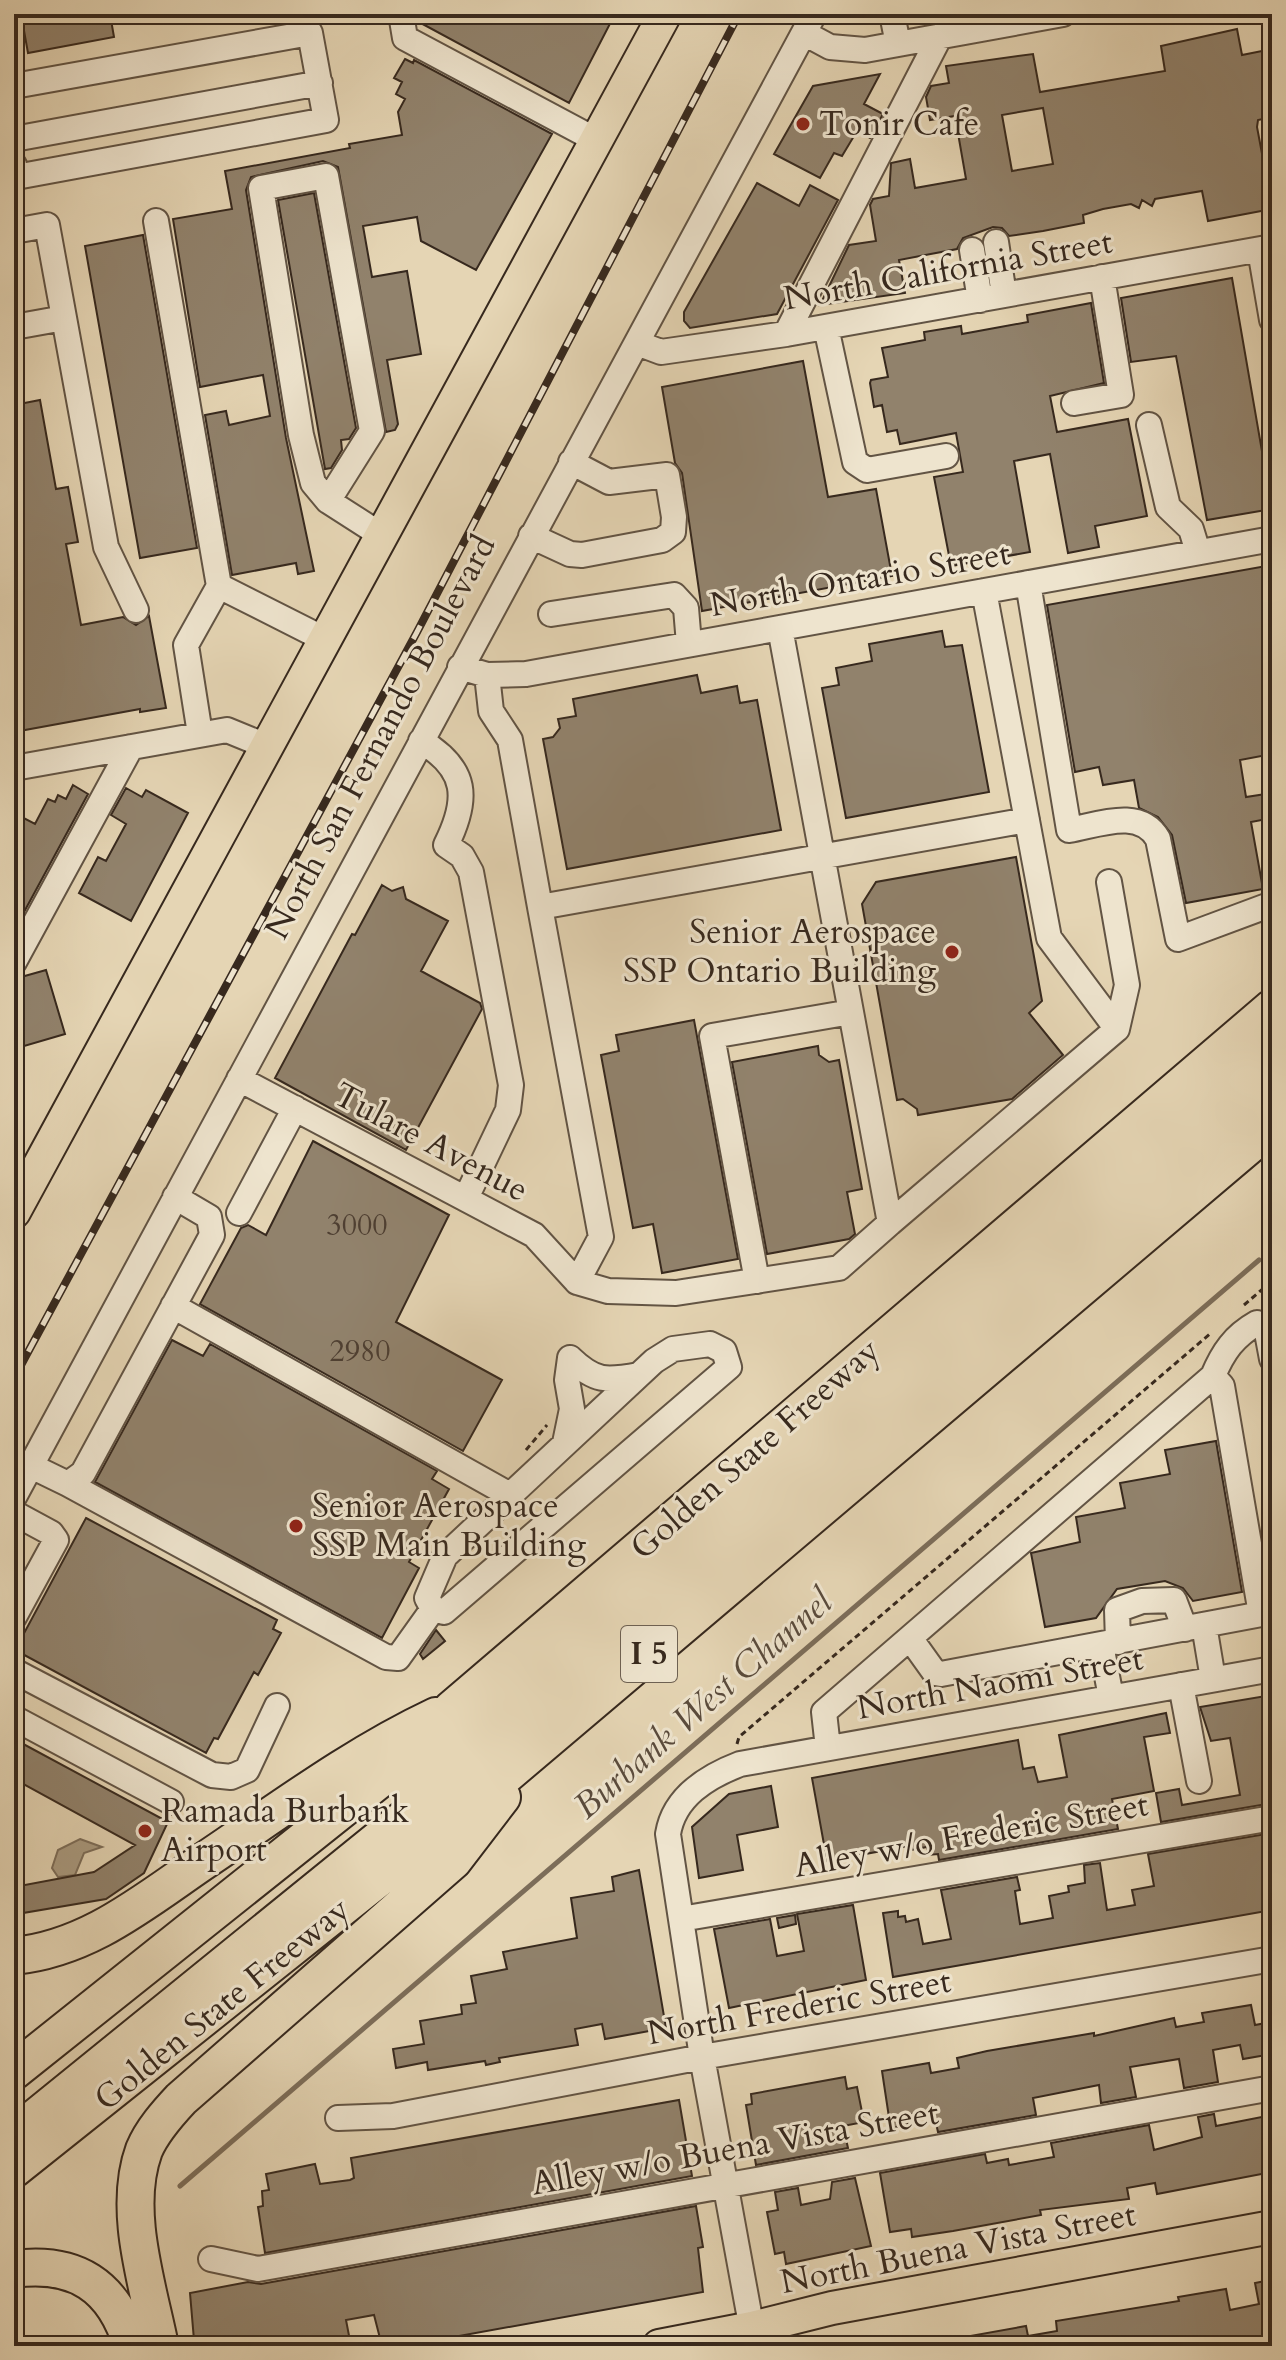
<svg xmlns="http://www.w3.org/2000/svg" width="1286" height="2360" font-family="Cardo,serif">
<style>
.water{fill:#aa9b81;stroke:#7c6d59;stroke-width:2}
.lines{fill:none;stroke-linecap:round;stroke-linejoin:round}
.stream{stroke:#7c6d59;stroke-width:5}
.building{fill:#91826c;stroke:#37291e;stroke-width:2;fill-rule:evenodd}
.minor-casing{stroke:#625444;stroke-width:28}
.major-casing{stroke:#37291e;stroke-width:36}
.highway-casing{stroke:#37291e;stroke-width:40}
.path{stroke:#37291e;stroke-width:3;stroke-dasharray:6 4;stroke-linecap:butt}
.minor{stroke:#eee4ce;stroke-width:24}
.major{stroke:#e5d5b4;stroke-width:32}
.highway{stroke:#e5d5b4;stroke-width:36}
.rail-casing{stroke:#37291e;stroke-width:8}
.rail{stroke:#eee4ce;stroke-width:5;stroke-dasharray:15;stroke-linecap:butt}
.poi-dot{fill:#8f2418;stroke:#eee4ce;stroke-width:3}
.labels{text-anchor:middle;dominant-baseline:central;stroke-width:6;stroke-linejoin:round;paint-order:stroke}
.number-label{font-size:30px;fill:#4e3f32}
.shield{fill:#eee4ce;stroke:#6e6153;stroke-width:2}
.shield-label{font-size:32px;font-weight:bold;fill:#37291e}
.poi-label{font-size:34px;fill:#37291e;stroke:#eee4ce;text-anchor:start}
.street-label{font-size:34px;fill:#37291e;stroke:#eee4ce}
.water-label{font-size:36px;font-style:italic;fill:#5a4b3c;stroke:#eee4ce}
</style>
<rect width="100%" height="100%" fill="#e5d5b4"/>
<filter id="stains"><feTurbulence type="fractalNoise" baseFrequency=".0025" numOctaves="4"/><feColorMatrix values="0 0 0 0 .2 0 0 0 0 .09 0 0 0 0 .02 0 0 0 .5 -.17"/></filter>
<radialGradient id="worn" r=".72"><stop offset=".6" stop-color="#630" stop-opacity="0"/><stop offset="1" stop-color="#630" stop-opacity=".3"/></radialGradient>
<path class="water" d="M80,1839L102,1847L84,1853L75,1875L58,1877L52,1868L58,1850Z"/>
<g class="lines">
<path class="stream" d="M180,2186L1259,1260"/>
</g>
<path class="building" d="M21,14H110L114,37L28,53Z
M416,14H615L569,103L417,21Z
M1237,29L1242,55L1272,49V117L1258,120L1257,127L1263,159L1272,157V209L1208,221L1202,191L1155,199L1152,206L1142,200L1139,208L1131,204L1103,209L1083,215L1084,223L1043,231L1009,236L1002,228L993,227L963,238L957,249L899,260L905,293L820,305L849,245L876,241L870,205L873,199L889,196L891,163L910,159L915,188L966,179L955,116L930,120L926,97L931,86L949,83L946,66L1033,54L1040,92L1165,71L1161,46ZM1043,108L1053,164L1012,171L1002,115Z
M405,59L413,63L414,60L552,134L476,270L421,241L417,217L363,226L372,277L407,271L421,354L387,360L398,424L395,430L386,432L338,167L323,161L251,177L246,190L286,438L314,571L298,574L296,563L232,575L205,415L226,411L229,425L270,416L263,375L200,387L173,219L232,209L225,171L350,148L349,144L402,135L398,112L405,99L396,94L402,82L394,78Z
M880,74L864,104L883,114L870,138L857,131L842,156L834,153L820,178L774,154L813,86Z
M757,183L799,206L810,185L838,200L777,314L690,328L684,321V312Z
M314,193L356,428L349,439L341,440L342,450L331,468L325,469L278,200Z
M143,235L197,548L140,558L85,246Z
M1232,278L1272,509L1207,520L1176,356L1131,362L1121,298Z
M1091,303L1104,383L1050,396L1057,432L1128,419L1147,516L1095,526L1099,547L1068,553L1050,454L1014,461L1030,552L951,566L934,477L963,472L956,433L900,444L897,430L887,432L882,405L874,407L870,383L871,380L888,377L882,348L925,340L924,332L961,326L962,334L1028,322L1027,315Z
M803,361L828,497L876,489L892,576L702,611L682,473L675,463L662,387Z
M40,400L56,489L68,487L78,542L66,544L81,625L123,617L136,625L149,616L166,708L140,712V709L14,732V405Z
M1272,565V754L1240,760L1246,797L1272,793V818L1251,822L1263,889L1186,903L1172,835L1158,817L1139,808L1134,780L1103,785L1099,767L1075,772L1047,605Z
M942,631L945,647L962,645L989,792L846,818L822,688L839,685L836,668L872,661L869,644Z
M697,675L701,693L737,686L740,703L757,700L781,830L567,869L543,739L553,737L560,728L558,719L576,716L573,699Z
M73,785L88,794L24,912L14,906V813L35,824L48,799L55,802L58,795L66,799Z
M126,788L142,797L146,790L188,813L131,921L79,893L98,857L106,861L126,824L111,815Z
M1016,857L1042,1001L1029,1013L1063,1055L1012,1099L918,1115L917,1109L903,1099L897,1100L862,904L876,882Z
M382,885L392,891L403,887L406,899L448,921L421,971L480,1003L482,1009L406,1150L275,1078L352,934L355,935Z
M46,970L65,1034L14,1049V994H18L14,979Z
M694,1020L738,1259L662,1273L653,1224L633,1228L601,1055L619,1051L616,1035Z
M818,1046L819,1055L829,1062L839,1060L862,1189L847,1192L855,1234L849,1239L767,1254L732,1062Z
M313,1141L449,1215L396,1322L502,1380L463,1451L200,1304L241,1228L248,1225L266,1235Z
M172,1340L203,1356L210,1344L437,1471L432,1479L449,1489L409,1562L419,1568L382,1638L95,1482Z
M1216,1441L1242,1592L1193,1601L1183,1588L1165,1581L1117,1589L1096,1618L1045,1627L1031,1553L1080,1542L1076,1517L1125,1508L1120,1483L1170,1474L1165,1450Z
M86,1518L277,1620L273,1629L281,1633L258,1675L254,1672L218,1739L214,1738L206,1753L15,1650Z
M436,1630L445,1641L423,1659L420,1654Z
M1272,1695V1798L1266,1799L1267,1804L1161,1822L1156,1793L1179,1789L1182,1805L1240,1795L1230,1738L1211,1741L1200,1707Z
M1166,1713L1170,1733L1144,1737L1154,1791L1112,1799L1118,1829L939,1860L938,1854L928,1855L927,1847L910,1850L909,1846L827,1861L812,1778L1018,1740L1023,1769L1034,1767L1038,1782L1067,1777L1059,1735Z
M14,1739L168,1822L144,1873L106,1899L17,1914L14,1887L94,1872L135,1845L14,1779Z
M771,1786L778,1827L737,1835L743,1870L699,1878L692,1827L729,1794Z
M1272,1833V1910L893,1977L883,1913L898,1911V1917L905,1916L906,1922L918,1919L923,1944L951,1939L941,1890L1017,1877L1020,1890L1015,1891L1020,1924L1053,1918L1049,1896L1069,1892L1068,1886L1085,1883L1084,1865L1100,1863L1107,1910L1135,1905L1132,1890L1154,1886L1148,1854Z
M639,1870L666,2028L605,2039L602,2024L575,2029L578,2045L499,2058L500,2062L486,2065L485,2061L428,2070L427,2062L396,2068L393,2049L424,2044L420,2021L462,2014L461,2005L476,2003L471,1976L507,1969L503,1952L577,1938L571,1898L614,1891L612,1877Z
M853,1905L866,1980L729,2008L714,1929L770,1919L777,1956L804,1951L797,1914Z
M795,1915L796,1924L779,1928L777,1918Z
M1251,2005L1255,2025L1271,2022L1272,2054L1243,2059L1240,2045L1213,2050L1218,2082L1184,2088L1179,2059L1130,2067L1136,2097L1101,2103L1099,2085L1033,2098L1036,2115L938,2132L933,2110L906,2115L908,2125L893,2128L890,2124L882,2071L929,2063L931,2073L959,2068L957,2058L987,2051L1094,2033V2036L1174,2018L1176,2027L1204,2022L1202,2013Z
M845,2077L847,2089L857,2087L864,2122L843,2126L848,2148L756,2165L746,2105L752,2104L751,2094Z
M679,2100L692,2176L265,2253L258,2207L263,2206L262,2191L269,2190L266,2174L315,2164L320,2184L350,2180L354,2178L351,2158Z
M1214,2114L1216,2126L1272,2115V2172L1157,2194L1155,2183L1127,2188L1129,2199L1040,2210L1041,2215L953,2231L912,2237L911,2229L890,2232L880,2173L985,2154L987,2163L1008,2159L1009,2165L1054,2157L1051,2143L1149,2125L1154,2150L1202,2137L1198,2117Z
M855,2178L871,2246L786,2264L784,2252L775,2254L767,2212L778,2210L775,2192L798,2188L801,2205L830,2199L832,2182Z
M696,2206L703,2247L698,2248L703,2292L404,2346H382L374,2315L346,2320L351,2346H207L206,2340H194L190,2293L248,2282L261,2284Z
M1270,2280L1272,2346H1209L1208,2336L1127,2346H960L959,2338L1026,2326L1028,2336L1057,2331L1056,2321L1179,2301L1178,2297L1226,2289L1230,2310L1259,2304L1255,2283Z"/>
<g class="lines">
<defs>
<path id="minor" d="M401,14L405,38L596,140
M892,14L898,44
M804,33L830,47L865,50L1063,14
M14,86L310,33
M14,139L320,83
M14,165L16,177L326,120L310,33L299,14
M156,221L219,586L186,645L200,734
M14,231L47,225L106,547L136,610
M996,242L1004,295
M972,250L980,300
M1260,250L1272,320
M14,327L64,318
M826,327L855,462L867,470L946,456
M786,334L940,36
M637,343L661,352L786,334L1272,247
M1074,403L1121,395L1102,277
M1149,425L1168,507L1191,529L1198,552
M328,501L372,431L326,176L261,188L301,435L313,483L328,501L381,535
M531,536L570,554L582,555L662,540L673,532L674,517L667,475L609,482L571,462
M1028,583L1069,830C1098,825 1140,807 1158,839L1178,939L1272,904
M219,586L324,639
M551,614L674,595L686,608L689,644
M780,628L890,1223L1117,1029L1049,938L984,591
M460,667L487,675L526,674L1272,539
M487,675L491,711L510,740L540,907L1027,820
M421,741C468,769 469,799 446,845L462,856L471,872L511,1085L508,1110L466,1198
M14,768L227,730L266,746
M1109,882L1127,985L1117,1029
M540,907L601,1237L577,1282
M14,962L131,747
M239,1079L534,1235L577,1282
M239,1213L295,1108
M757,1281L712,1036L851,1012
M577,1282L608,1291L676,1293L839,1268L890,1223
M173,1306L510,1495
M710,1344L724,1351L729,1367L444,1612L433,1609L427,1598L445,1556L654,1361L673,1349Z
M570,1358C595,1382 606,1381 639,1375
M1213,1376L1222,1386L1261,1614
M565,1443L572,1409L567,1380L570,1358
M31,1466L68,1484L83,1473L212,1235L209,1217L175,1197
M68,1484L386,1657L398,1658L433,1609
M14,1497L814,14
M14,1513L51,1533L56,1540L14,1617
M1204,1625L1213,1679
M910,1638L935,1673L941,1674L1272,1612
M1118,1642L1117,1610L1142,1601L1174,1600L1185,1629
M1101,1645L1111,1697
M14,1671L212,1775L231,1777L247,1770L277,1706
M1181,1685L1199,1781
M14,1718L171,1802
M828,1748L824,1712L1213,1376C1223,1352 1234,1336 1257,1323L1266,1327L1272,1359
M681,1919L1272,1818
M338,2118L393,2116L702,2057L1272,1959
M211,2259L258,2269L1272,2088
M755,2346L702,2057L668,1834C674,1797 706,1777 740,1764L1272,1669"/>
<path id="major" d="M14,1212L665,14
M659,2346L752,2328L832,2308L1272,2227"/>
<path id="highway" d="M408,1786L1272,1045
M14,1956C86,1949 140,1905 198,1865C276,1813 351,1756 436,1716
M14,2071L419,1748L452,1709L1272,1008
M14,2135L617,1646L1272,1091
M14,2169L473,1803L1272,1126
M14,2269C75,2261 114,2285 132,2346
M160,2346C148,2286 122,2210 144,2150C152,2131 167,2114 181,2099L453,1861L502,1797"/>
</defs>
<use href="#minor" class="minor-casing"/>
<use href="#major" class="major-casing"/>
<use href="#highway" class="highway-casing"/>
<path class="path" d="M1272,1225V1250
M1244,1305L1272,1281
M526,1450L547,1425
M737,1744L739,1737L1211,1333"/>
<use href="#minor" class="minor"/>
<use href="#major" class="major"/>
<use href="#highway" class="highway"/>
<defs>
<path id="rail" d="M14,1378L417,632L739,14"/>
</defs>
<use href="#rail" class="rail-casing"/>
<use href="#rail" class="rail"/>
</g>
<g class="poi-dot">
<circle cx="803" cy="124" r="8"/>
<circle cx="952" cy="952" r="8"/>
<circle cx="296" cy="1526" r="8"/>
<circle cx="145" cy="1831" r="8"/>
</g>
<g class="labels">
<g class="number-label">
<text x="357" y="1225">3000</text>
<text x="360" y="1351">2980</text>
</g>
<rect class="shield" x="621" y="1626" width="56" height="56" rx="6"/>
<g class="shield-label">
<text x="649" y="1654">I 5</text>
</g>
<g class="poi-label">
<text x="819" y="124">Tonir Cafe</text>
<text x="936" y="932" text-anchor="end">Senior Aerospace<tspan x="936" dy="39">SSP Ontario Building</tspan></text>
<text x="312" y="1506">Senior Aerospace<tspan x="312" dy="39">SSP Main Building</tspan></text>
<text x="161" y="1811">Ramada Burbank<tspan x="161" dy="39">Airport</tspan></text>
</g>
<g class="street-label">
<text transform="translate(948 270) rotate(-10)">North California Street</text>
<text transform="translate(860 579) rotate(-10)">North Ontario Street</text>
<text transform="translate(380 737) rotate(-62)">North San Fernando Boulevard</text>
<text transform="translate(431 1142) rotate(28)">Tulare Avenue</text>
<text transform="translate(755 1449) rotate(-41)">Golden State Freeway</text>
<text transform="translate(1000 1683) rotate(-10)">North Naomi Street</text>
<text transform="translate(971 1835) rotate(-10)">Alley w/o Frederic Street</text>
<text transform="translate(222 2004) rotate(-39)">Golden State Freeway</text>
<text transform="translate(799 2007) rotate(-10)">North Frederic Street</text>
<text transform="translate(735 2148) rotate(-10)">Alley w/o Buena Vista Street</text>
<text transform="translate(958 2248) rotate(-11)">North Buena Vista Street</text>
</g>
<g class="water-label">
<text transform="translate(703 1704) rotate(-41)">Burbank West Channel</text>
</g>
</g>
<rect width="1286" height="2360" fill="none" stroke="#e5d5b4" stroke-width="48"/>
<rect x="16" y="16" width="1254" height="2328" fill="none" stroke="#37291e" stroke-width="4"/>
<rect x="24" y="24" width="1238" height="2312" fill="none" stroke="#37291e" stroke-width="2"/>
<rect width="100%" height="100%" filter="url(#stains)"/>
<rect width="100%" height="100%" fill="url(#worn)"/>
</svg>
